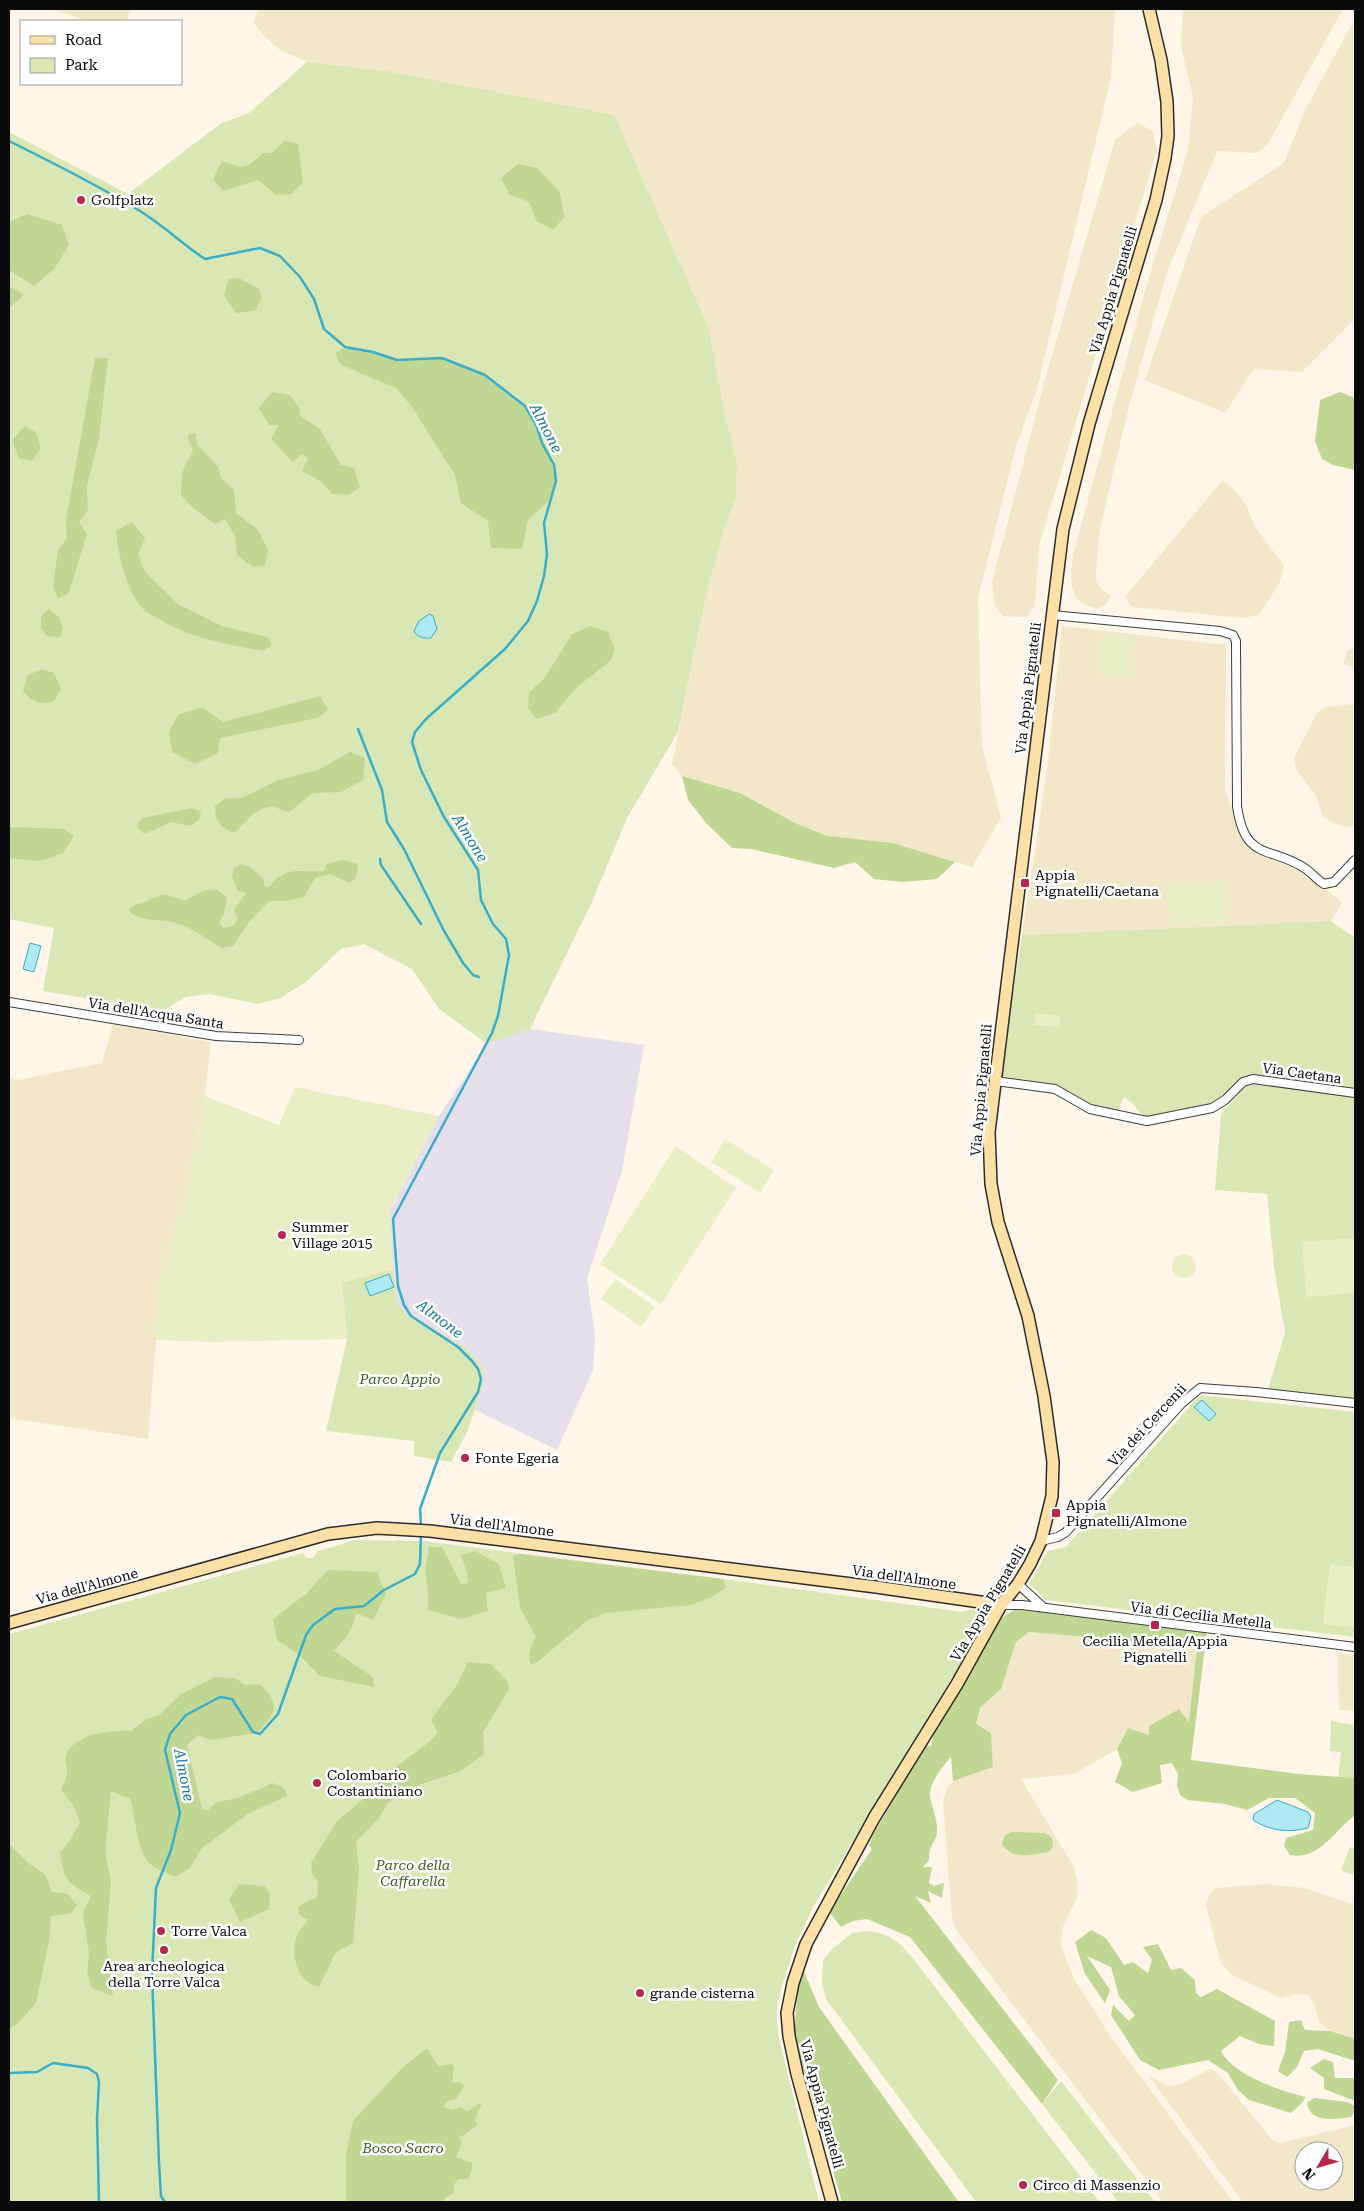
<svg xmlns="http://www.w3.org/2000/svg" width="1364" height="2211" font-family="'Roboto Serif',serif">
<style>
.industrial{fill:#e6deea}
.farmland{fill:#f3e7ca;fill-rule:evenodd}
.green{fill:#d9e7b4}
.forest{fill:#c0d794}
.pitch{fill:#e9eec5}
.water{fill:#afe9f4;stroke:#38aec9}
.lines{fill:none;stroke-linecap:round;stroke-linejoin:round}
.stream{stroke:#38aec9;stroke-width:2.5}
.street-casing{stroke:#3d3d3d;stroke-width:10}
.secondary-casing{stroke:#2c2c2c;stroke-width:14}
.street{stroke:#fff;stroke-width:8}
.secondary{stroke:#fde0a5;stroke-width:11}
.poi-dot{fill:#b6274c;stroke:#fff;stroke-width:2}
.labels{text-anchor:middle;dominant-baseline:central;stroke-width:5;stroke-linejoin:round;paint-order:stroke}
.poi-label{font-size:14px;fill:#0a0a0a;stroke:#fff;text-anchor:start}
.street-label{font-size:14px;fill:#0a0a0a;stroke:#fff}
.park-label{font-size:14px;font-style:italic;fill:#395f1d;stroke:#fff}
.water-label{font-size:15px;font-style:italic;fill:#187b98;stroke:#fff}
</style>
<rect width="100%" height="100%" fill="#fff5e8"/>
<path class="industrial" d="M530,1029L644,1045L622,1171L587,1278L595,1336L593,1370L557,1450L475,1410L483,1385V1368L463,1345L411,1318L397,1304L391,1259L390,1211L439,1116L487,1044Z"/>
<path class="farmland" d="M51,9H132L126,21H88Z
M258,9H1115L1111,77L1037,389L1016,446L978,598L982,746L1001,818L972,867L893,843L828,836L795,823L740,793L682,776L672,764L707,591L725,527L736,497L737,462L723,407L387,71L307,62L280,50L262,34L254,23Z
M1183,9H1343L1267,145L1257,153L1217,151L1166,275L1129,406L1100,529L1096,570V581L1100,587L1111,596L1105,605L1098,609L1084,604L1076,598L1072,587L1071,574L1073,555L1147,284L1188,150L1193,97L1181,46Z
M1355,19V319L1302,372L1254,369L1225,413L1145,380L1201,217L1284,163L1305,110Z
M1137,123L1153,131L1157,149L1039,546L1035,606L1027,617L1003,616L995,606L992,582L1046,376L1115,140Z
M1222,481L1233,488L1246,505L1255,527L1284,565L1280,582L1259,615L1243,618L1132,607L1125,597Z
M1062,626L1226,645L1225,791L1242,831L1254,846L1316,879L1342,903L1331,921L1022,935L1047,770Z
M1355,647V668L1343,664L1347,651Z
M1355,704V825L1348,827L1337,825L1323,817L1316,796L1296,769L1294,758L1317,713L1325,707Z
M113,1024L211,1042L205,1094L187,1190L158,1285L156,1340L148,1439L9,1418V1078L19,1080L102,1063Z
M1029,1632L1198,1647L1189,1723L1179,1709L1149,1735L1128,1728L1117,1749L1074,1774L1021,1779L1074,1867L1078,1886L1077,1898L1062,1929L1061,1946L1074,1979L1112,2038L1233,2202H1163L956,1930L952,1917L943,1803L947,1788L953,1781L993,1767L991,1733L975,1724L980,1708L1001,1689L1016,1642Z
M1337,1653L1355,1655V1711L1339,1710Z
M1265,1884L1304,1888L1355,1905V2039L1330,2031L1319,2022L1315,2007L1309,1995L1296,1994L1281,1998L1232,1975L1221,1964L1206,1905L1210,1893L1216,1888Z
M1210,2069L1217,2072L1273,2141L1280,2143L1355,2125V2202H1243L1148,2075L1168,2086L1179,2085ZM1304,2151H1334V2181H1304Z"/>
<path class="green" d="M307,62L387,71L614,115L709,329L723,407L737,462L736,497L725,527L707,591L678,732L627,818L591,904L530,1029L487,1044L439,1009L412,969L364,944L341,949L306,982L280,998L258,1004L209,994L186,997L163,1011L43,991L54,928L9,919V132L128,194L220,124L249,113Z
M1331,921L1355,938V1399L1268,1389L1285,1333L1274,1266L1267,1194L1215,1190L1221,1114L1250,1081L1227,1098L1201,1111L1147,1121L1132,1103L1124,1097L1117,1112L1083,1104L1063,1089L1000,1080L1022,935Z
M393,1269L397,1304L411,1318L463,1345L483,1368V1385L468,1430L451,1462L414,1456V1441L326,1431L347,1339L342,1282Z
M1200,1395L1355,1412V1637L1046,1600L1029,1584L1048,1551L1066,1547Z
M355,1540L424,1541L724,1579L962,1612L972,1609L982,1613L985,1624L813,1907L795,1946L782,1986L777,2006V2023L779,2038L819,2202H9V1634L303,1553L306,1558H312L315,1556L316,1552Z
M1331,1721L1355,1725V1778L1338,1777L1341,1752L1330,1751Z
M1350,1847L1355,1849V1876L1341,1870Z
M866,1931C889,1933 896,1939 911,1956L1100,2202H976L826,1999L822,1984L823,1960L832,1949L852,1933Z
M1061,2081L1155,2202H1118L1042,2104Z"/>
<path class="forest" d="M285,141L298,144L303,182L291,194L276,195L258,180L223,191L213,179L222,161C243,169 247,170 262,153H272Z
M518,164L537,168L560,192L564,217L554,229L537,222L529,202L509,194L501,178Z
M28,214L62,225L69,245L55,268L34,286L9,270V222Z
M239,278L258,288L262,297L255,311L236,313L224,296L228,279Z
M9,288H13L24,295L9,308Z
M345,347L373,352L397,360L442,358L485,375L525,406L549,453L556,481L551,499L528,520L522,549L491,548L488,521L461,503L455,475L412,407L396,388L341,365L335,353Z
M95,358H108L99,438L87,485L88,510L79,522L87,534L69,592L58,599L53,587L58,550L67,538L66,520Z
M272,392L290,395L299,408L300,416L320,429L341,465L354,468L360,487L349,495L332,494L322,482L302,471L308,458L302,454L293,462L271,439L279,425H269L259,408Z
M1340,392L1355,398V470L1333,465L1322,459L1315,441L1320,400Z
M25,426L36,432L41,448L32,461L19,458L12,440Z
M195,433L198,445L218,467L221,478L234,490L236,513L257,529L268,549L265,566L253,567L237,555L235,536L225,519L215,524L193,508L181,495L182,472L193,450L188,439L189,434Z
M132,522L145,538L138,555L146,573L178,604L221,626L268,637L272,645L263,651C225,644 190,638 157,618C153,615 147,613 144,610C125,589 119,557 116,531Z
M49,609L58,616L63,627L60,637L47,636L41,628V616Z
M591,626L608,632L615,649L611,660L575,689L555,713L537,719L528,708L529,692L544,679L572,634Z
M42,669L54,673L61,689L54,701C39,706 33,702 23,691L28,675Z
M320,696L328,710L317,718L220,738L218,753L195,764L172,752L169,732L178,715L202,707L223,722Z
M350,752L365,758L363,780L341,792L313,793L289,812C283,811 275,806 269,807C255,808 244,825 234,833C220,827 215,822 215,806L226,798H241L279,780L318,770Z
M682,776L740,793L795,823L828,836L893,843L955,862L937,879L903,882L874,879L855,862L834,868L751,849L732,848L707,824L688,800Z
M192,808L201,812L199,820L190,826L171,822L144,834L137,826L142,818Z
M9,827L64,829L74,836L63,853L40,861L9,858Z
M342,860L358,864L356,878L350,883L330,874L315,878L304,897L286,901H269L249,922L233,946L222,948C207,939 192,928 176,923C160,918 144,923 130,912V908C135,904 139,904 145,902C164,893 164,893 184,901L203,891L215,889L227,897L224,913L219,923L224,928L233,926L238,919L234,910L246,893L238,891L232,877L234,868L242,864L250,867L263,878L265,887L270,886C286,865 302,873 324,871L327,864Z
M429,1547H442L461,1584L468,1583L467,1572L461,1555L475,1551L499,1564L506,1588L486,1593L488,1611L461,1619L428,1610V1590L425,1570Z
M520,1554L723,1579L726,1588L709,1598L691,1605L605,1613L588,1620L537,1662L531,1665C527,1655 531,1646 536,1637L520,1608L513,1556Z
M328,1570L377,1572L386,1594L373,1620L356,1613C354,1629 344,1640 334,1651L373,1677L374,1687L320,1676L298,1654L277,1640L273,1619L306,1594Z
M1015,1609L1207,1631L1191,1760L1298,1774L1355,1778V1815C1335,1830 1319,1861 1290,1855L1284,1846L1286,1838L1313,1830L1315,1813L1295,1798H1269L1247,1810L1225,1804L1187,1800L1180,1795L1177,1786L1178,1774L1172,1763L1160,1765L1162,1783L1133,1792L1115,1782L1122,1763L1117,1749L1128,1728L1149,1735V1726L1179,1709L1189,1722L1197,1647L1029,1632L1016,1642L1001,1689L980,1708L976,1724L991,1733L993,1767L953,1781L951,1757C943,1766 928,1784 930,1797C932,1808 938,1820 937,1832C936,1843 928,1845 929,1860L923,1867H932L929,1883L934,1886L944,1883L942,1898L928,1891L931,1903L915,1896L1058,2080L1042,2104L910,1937L867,1919L853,1921L841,1927L829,1912L872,1849L869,1845L873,1835L926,1745L931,1746L934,1733L996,1622Z
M468,1662L491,1664L508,1682L509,1689L483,1732L484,1754L461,1771L413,1787L388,1803L379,1818L356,1842L359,1868L353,1943L336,1952L319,1987C297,1983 289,1953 298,1933C301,1929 305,1924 308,1920L299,1915L298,1907L305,1902L317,1897L318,1882L312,1874L311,1863L337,1821L361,1801L385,1775L428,1743L438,1733L431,1719L457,1685Z
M215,1677L235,1678L245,1685L259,1684C283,1705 275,1713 257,1733L210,1740L198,1735L187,1745L202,1809L208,1810L217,1802L238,1798L273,1783L284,1788L287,1796L249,1813L201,1849L190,1868L175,1877C167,1873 156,1869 150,1864C136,1850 136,1817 130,1799L111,1791L106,1843V1858L111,1880L106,1942L113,1996L92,1988L87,1972L89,1953L83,1913L91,1896C67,1883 64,1880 60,1853L71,1839L80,1822L73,1805L61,1790C63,1785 67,1778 67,1772C68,1766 64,1761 66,1756C72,1734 112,1730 131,1731L144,1721L160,1714L181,1694Z
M1012,1832L1045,1833L1052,1838L1053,1846L1049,1852C1031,1854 1013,1861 1002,1844L1005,1835Z
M9,1844L28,1863L45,1874L52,1892L68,1894L77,1905L71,1913L51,1916L49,1941L36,2003L18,2023L9,2029Z
M239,1884L265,1886L270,1894L269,1909L240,1922L229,1899Z
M1091,1930L1106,1938L1124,1965L1133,1962L1148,1973L1152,1960L1143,1947L1158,1944L1171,1970L1181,1968L1195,1980L1196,1993L1201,1997L1217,1989L1275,2021L1274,2046L1259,2044L1240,2036L1221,2051C1233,2075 1281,2091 1306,2097L1301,2104L1291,2113L1249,2100L1238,2090L1228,2073L1208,2060L1159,2070L1140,2060L1111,2015L1113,2005L1129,2021L1135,2015L1119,1996L1111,1967L1087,1956L1110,1990L1105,2003L1085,1974L1075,1942Z
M803,1969L819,2007L959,2202H842L794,2036L797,1995Z
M1301,2020L1305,2030L1330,2031L1355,2039V2061L1318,2049L1304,2051L1297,2067L1287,2077L1278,2071L1285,2052L1289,2022Z
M427,2048L438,2066L452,2064L454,2068L452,2083L460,2082L464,2086L457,2098L446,2102L444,2107L451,2110L462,2107L467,2112L478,2104H482L475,2119L477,2125L466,2134L459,2137L462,2142L456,2157L472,2163V2170L468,2179H459L454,2184V2192L441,2202H346V2154L353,2121L401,2069Z
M1324,2059L1333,2062L1335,2078H1355V2101L1324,2089V2078L1310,2068Z
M1314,2098L1347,2102L1355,2106V2111L1351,2117C1334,2119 1311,2124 1307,2103Z"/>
<path class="pitch" d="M1101,635L1135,638L1131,677L1097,673Z
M1227,881L1230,922L1171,923L1167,883Z
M1035,1013L1060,1016L1059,1027L1034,1025Z
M295,1087L439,1116L390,1211L393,1269L342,1283L347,1339L211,1342L156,1340L158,1285L187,1190L205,1096L279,1125Z
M725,1139L774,1170L760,1193L711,1162Z
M676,1146L736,1188L661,1304L600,1264Z
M1355,1238V1293L1306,1297L1302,1242Z
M1172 1266a12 12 0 1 1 24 0a12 12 0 1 1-24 0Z
M615,1279L655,1307L641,1327L601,1299Z
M1330,1564L1355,1567V1628L1323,1624Z"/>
<path class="water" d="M429,614L433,616L437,629L431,638C425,639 417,637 414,631L419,621Z
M30,943L41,946L34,972L23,969Z
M389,1274L394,1287L370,1296L365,1283Z
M1202,1400L1216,1414L1209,1421L1194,1407Z
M1277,1800L1308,1812L1311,1817L1308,1828C1289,1833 1270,1831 1253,1820L1254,1814Z"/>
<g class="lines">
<path class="stream" d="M9,141C53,163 98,185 140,211C163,225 182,244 205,259L260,248L280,256L300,277L314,299L324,329L345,347L373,352L397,360L442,358L485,375L525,406L537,427L542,443L554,465L556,481L544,523L547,554L544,576L537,601L528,621L505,649L426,719L415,732L412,742L421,770L444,817L478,870L481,900L493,924L506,939L509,955L498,1016L492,1033L393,1219L398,1286L404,1305L411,1316L458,1347L472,1361L478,1369L481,1379L478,1392L440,1453L420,1509L421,1526
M358,729L382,790L387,822L404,849L443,929L463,963L473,975L479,977
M380,859L381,865L421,924
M9,2073L37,2072L53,2063L88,2068L97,2074L99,2082L97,2119L99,2202
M165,2202L161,2196L159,2163L152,1974L156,1888L171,1850L180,1813L165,1750L170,1734L186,1715L220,1697L232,1699L253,1732L260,1734L278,1714L306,1635L313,1625L335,1609L364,1606L384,1590L415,1574L420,1564L421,1534"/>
<defs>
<path id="street" d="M1052,615L1220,631L1233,635L1236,641L1237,806C1245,863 1271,845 1306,869C1313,874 1317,880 1324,884L1334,882L1355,860
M9,1002L216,1036L299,1040
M995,1081L1055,1089L1090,1109L1147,1121L1212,1108L1225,1100L1243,1082L1253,1079L1355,1093
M1041,1541L1058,1537L1066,1532L1181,1404L1200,1388L1256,1392L1355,1403
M1018,1584L1042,1606
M1001,1605H1022L1355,1647"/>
<path id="secondary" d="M9,1623L328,1534L377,1528L430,1531L876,1587L1001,1605
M832,2202L797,2074L789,2036L787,2013L793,1983L806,1944L874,1818L957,1684L1001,1605L1018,1584L1030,1564L1041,1541L1052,1496L1053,1462L1044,1396L1028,1316L998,1222L991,1184L989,1132L1063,529L1089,424L1156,200L1165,158L1168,136L1167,102L1161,60L1149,9"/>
</defs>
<use href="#street" class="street-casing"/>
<use href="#secondary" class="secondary-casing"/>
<use href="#street" class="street"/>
<use href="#secondary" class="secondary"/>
</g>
<g class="poi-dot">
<circle cx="81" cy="200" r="5"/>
<rect x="1020" y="878" width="10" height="10" rx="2.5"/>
<circle cx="282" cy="1235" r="5"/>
<circle cx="465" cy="1458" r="5"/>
<rect x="1051" y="1508" width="10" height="10" rx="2.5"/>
<rect x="1150" y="1620" width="10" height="10" rx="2.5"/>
<circle cx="317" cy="1783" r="5"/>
<circle cx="161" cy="1931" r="5"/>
<circle cx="164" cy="1950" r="5"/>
<circle cx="640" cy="1993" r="5"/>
<circle cx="1023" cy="2185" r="5"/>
</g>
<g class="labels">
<g class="poi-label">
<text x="91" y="200">Golfplatz</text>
<text x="1035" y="875">Appia<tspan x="1035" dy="16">Pignatelli/Caetana</tspan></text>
<text x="292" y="1227">Summer<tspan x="292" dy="16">Village 2015</tspan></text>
<text x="475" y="1458">Fonte Egeria</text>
<text x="1066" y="1505">Appia<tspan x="1066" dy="16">Pignatelli/Almone</tspan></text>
<text x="1155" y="1641" text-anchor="middle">Cecilia Metella/Appia<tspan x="1155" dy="16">Pignatelli</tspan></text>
<text x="327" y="1775">Colombario<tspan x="327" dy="16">Costantiniano</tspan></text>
<text x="171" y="1931">Torre Valca</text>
<text x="164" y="1966" text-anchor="middle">Area archeologica<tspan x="164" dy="16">della Torre Valca</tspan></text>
<text x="650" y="1993">grande cisterna</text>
<text x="1033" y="2185">Circo di Massenzio</text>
</g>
<g class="street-label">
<text transform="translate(1113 290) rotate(-73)">Via Appia Pignatelli</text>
<text transform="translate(1028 688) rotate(-83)">Via Appia Pignatelli</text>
<text transform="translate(156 1013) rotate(9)">Via dell'Acqua Santa</text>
<text transform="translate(1302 1073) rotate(8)">Via Caetana</text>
<text transform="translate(981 1090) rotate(-85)">Via Appia Pignatelli</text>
<text transform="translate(1147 1425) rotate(-47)">Via dei Cercenii</text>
<text transform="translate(502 1525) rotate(7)">Via dell'Almone</text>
<text transform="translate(904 1577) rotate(8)">Via dell'Almone</text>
<text transform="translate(87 1586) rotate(-15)">Via dell'Almone</text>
<text transform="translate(988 1603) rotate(-59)">Via Appia Pignatelli</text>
<text transform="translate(1201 1615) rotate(7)">Via di Cecilia Metella</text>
<text transform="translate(822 2104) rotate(75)">Via Appia Pignatelli</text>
</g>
<g class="park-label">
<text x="400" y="1379">Parco Appio</text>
<text x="413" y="1865">Parco della<tspan x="413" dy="16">Caffarella</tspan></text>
<text x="403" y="2148">Bosco Sacro</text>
</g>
<g class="water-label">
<text transform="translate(546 428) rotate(63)">Almone</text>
<text transform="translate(470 838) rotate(58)">Almone</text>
<text transform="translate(440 1319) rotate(37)">Almone</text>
<text transform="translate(184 1775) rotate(79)">Almone</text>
</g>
</g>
<rect width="1364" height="2211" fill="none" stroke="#0a0a0a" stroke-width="20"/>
<rect x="20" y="20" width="162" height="65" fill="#ffffff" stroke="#9d9d9d"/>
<rect x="30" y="36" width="25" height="8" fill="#fde0a5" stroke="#9d9d9d"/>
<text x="65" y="45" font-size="15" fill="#0a0a0a">Road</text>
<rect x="30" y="58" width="25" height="15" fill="#d9e7b4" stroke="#9d9d9d"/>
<text x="65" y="70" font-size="15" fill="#0a0a0a">Park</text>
<g transform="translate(1319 2166) rotate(232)"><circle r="24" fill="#ffffff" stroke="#9d9d9d"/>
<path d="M0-4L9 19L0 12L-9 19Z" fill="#b6274c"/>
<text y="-8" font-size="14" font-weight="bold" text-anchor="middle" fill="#0a0a0a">N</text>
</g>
</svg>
